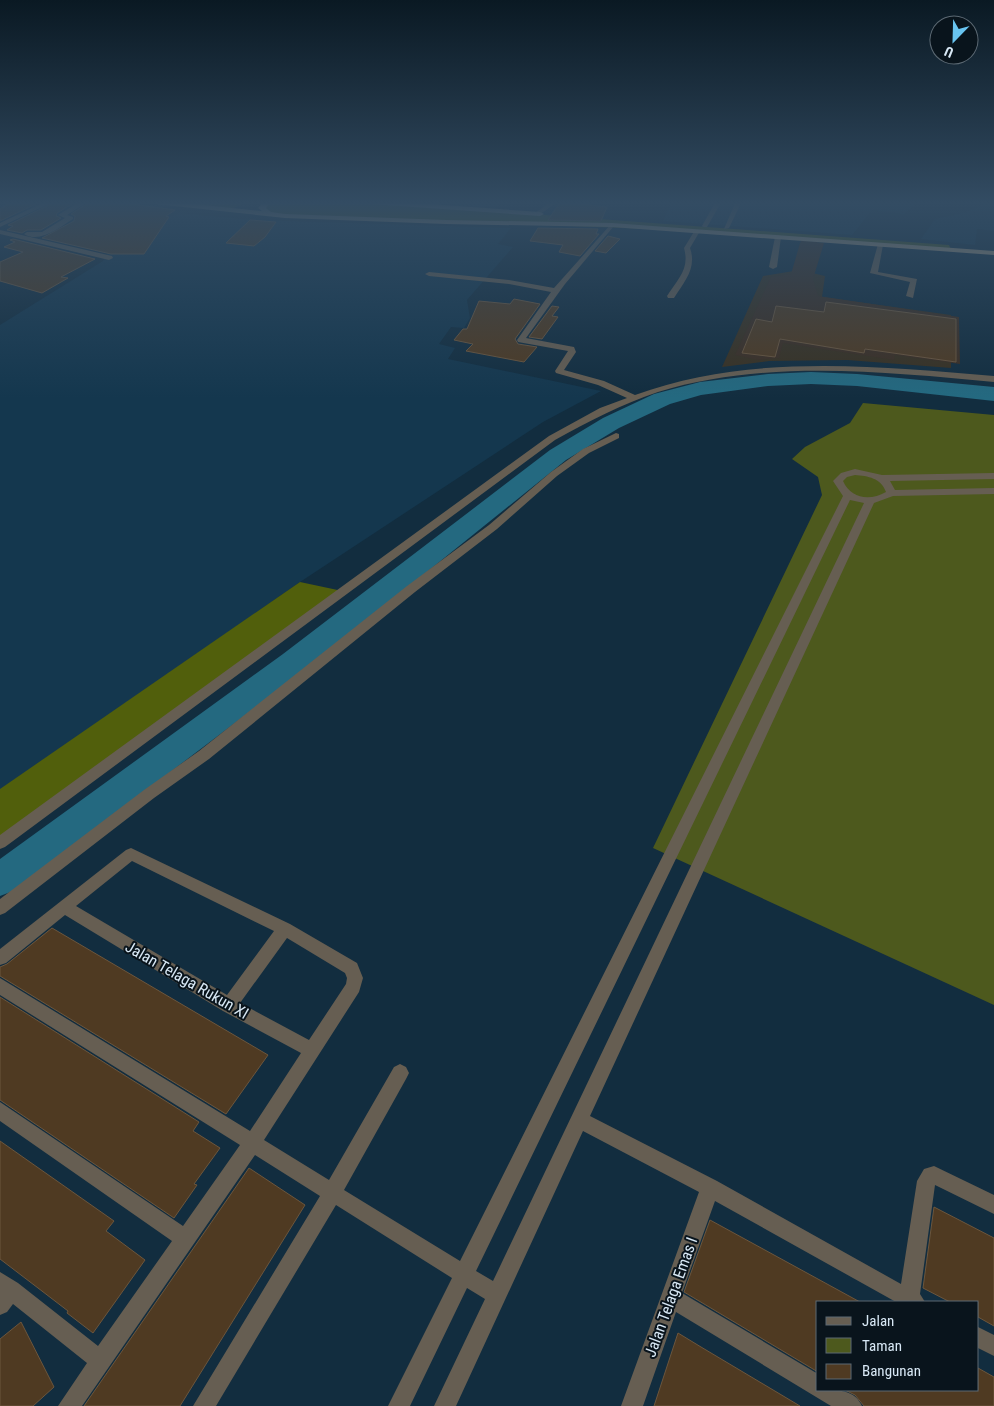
<svg xmlns="http://www.w3.org/2000/svg" width="994" height="1406" font-family="'Roboto Condensed',sans-serif">
<style>
.commercial{fill:#393020}
.built{fill:#14374e}
.medical{fill:#3d2e22}
.green{fill:#4d591d}
.forest{fill:#515f0c}
.lines{fill:none;stroke-linecap:round;stroke-linejoin:round}
.river{fill:#246980;fill-rule:evenodd}
.building{fill:#4f3a22;stroke:#6c563d}
.minor{fill:#665e52;fill-rule:evenodd}
.trunk{fill:#ad9b80;fill-rule:evenodd}
.labels{text-anchor:middle;dominant-baseline:central;stroke-width:4;stroke-linejoin:round;paint-order:stroke}
.near-street-label{font-size:16px;fill:#d8e8f5;stroke:#09141c}
</style>
<rect width="100%" height="100%" fill="#122d3f"/>
<path class="commercial" d="M800,270L825,276L822,297L951,315V368L847,360L769,361L722,367L763,276Z"/>
<path class="built" d="M415,201H502L496,208Z
M672,201H920L904,214L872,210L852,235L663,221Z
M983,201H994V231L977,229L975,245L921,239L935,219L963,213L981,206Z
M178,213L253,220L511,228L498,244L513,247L467,300L470,318L464,328L451,327L439,344L455,348L448,359L601,391L543,422L300,582L0,791V325L103,261L126,221H160Z"/>
<path class="medical" d="M801,240L824,243L813,279L818,296L959,317L960,364L895,355L894,360L783,343L779,358L758,360L735,355L771,277L791,274Z"/>
<path class="green" d="M146,201H248L232,209Z
M268,201H357L949,245L951,250L697,231L269,214L263,205Z
M863,403L994,415V1005L653,848L822,495L818,477L792,459L805,447L850,423Z"/>
<path class="forest" d="M300,582L347,592L0,841V789Z"/>
<g class="lines">
<path class="river" d="M811,372L857,374L994,387V401L857,386L811,384L768,386L701,395L670,404L619,428L566,460L305,670L13,891L0,896V859L283,654L550,450L603,418L654,394L700,382L768,374Z"/>
</g>
<path class="building" d="M14,201H42L0,221V209Z
M57,201H77L57,213L56,216L61,218L41,230H27L22,233L7,230L13,226L8,225Z
M91,201H110L175,210L166,216L169,217L144,254H111L42,238L74,221L75,216L71,214Z
M561,201L581,204L607,207L601,221L548,220Z
M250,220L276,222L265,237L254,246L226,243Z
M538,228L598,229L596,234H599L580,256L559,252L563,245L530,241Z
M608,236L620,239L606,253L595,251Z
M13,239L95,259L61,277L68,278L42,293L0,281V262L23,252L4,247L15,242L10,240Z
M514,299L540,304L515,339L518,344L537,347L524,362L466,351L473,344L454,340L463,329H467L479,301L510,304Z
M826,302L956,319V362L865,349L864,353L780,339L775,357L742,353L756,319L772,322L776,306L824,312Z
M552,306L559,307L552,316L558,317L542,339L529,337Z
M52,928L268,1055L226,1114L0,976V967L7,964Z
M0,997L199,1122L193,1131L220,1148L194,1184L197,1185L174,1218L0,1100Z
M0,1141L114,1221L106,1231L145,1260L93,1333L67,1313L68,1311L38,1288L0,1259Z
M249,1168L305,1205L180,1406H84Z
M934,1207L994,1238V1326L978,1317V1302H950L923,1288Z
M710,1220L860,1302H818V1372L684,1292Z
M21,1322L54,1387L33,1406H0V1339Z
M678,1333L701,1347L800,1406H654Z
M978,1368L994,1377V1406H864L855,1395L845,1390H978Z"/>
<g class="lines">
<path class="minor" d="M47,201H55L0,227V223Z
M81,201H89L67,215L73,217V219C60,227 40,244 24,234L27,232H42L65,218L58,215Z
M552,201H559L539,215H535V213Z
M716,201H722L707,227H703L702,226Z
M736,201H742L729,228L724,229Z
M612,223L614,224V226L565,284L526,338L574,347L576,352L564,370L604,381L635,395C749,353 876,366 994,376V382C884,372 766,359 658,392C622,404 589,421 555,440L5,847L0,849V835L549,436L600,408L627,398L598,385L556,373L555,371L568,351L518,342L517,340L551,292L509,284L429,276L425,274L429,272L509,280L554,288Z
M0,230L112,256L113,258L109,260L0,234Z
M695,230L700,231L690,248C697,268 685,281 674,298H668L667,296C678,279 690,269 684,248Z
M778,235L781,237L777,267L773,269L769,267L775,237Z
M878,244L883,245L878,272L917,279L913,298L906,296L910,282L870,273Z
M616,433L619,434V438L589,453L557,476L497,529L415,592L209,759L154,798L5,913L0,915V899L144,790L199,751L407,586L489,525L551,472L583,449Z
M855,469L882,475L994,473V479L890,481L895,490L994,488V494L893,496L874,503L590,1116L717,1181L901,1284L917,1181L924,1169L934,1166L994,1195V1214L935,1185L920,1294L925,1302H896L715,1201L682,1293L818,1374V1390C835,1390 854,1388 862,1406H831L676,1312L643,1406H621L699,1192L583,1131L456,1406H434L485,1299L467,1288L410,1406H388L452,1278L336,1205L216,1406H193L320,1196L255,1155L82,1406H58L87,1363L13,1304L7,1312L0,1315V1272L18,1283L98,1346L172,1241L0,1121V1102L183,1226L240,1145L0,995V978L250,1131L301,1053L223,1011L65,915L6,963L0,965V949L126,850L131,848L290,924L357,963L363,978L359,992L264,1140L329,1180L394,1067L400,1064L406,1067L409,1073L406,1079L344,1190L460,1261L843,496L833,481L841,473ZM855,475C868,476 881,478 886,492C870,501 851,499 843,481L847,477ZM850,500L864,503L493,1281L476,1271ZM132,861L274,931L227,995L76,906ZM287,938L345,973L347,978L346,984L309,1040L240,1003Z
M978,1327L994,1335V1356L978,1348Z"/>
<path class="trunk" d="M143,201H166L262,211L258,208L264,201H271L266,208L271,212L285,214L446,220L612,223L994,251V255L612,227L446,224L285,218L146,203Z
M354,201H388L540,212L544,214L540,216L357,203Z"/>
</g>
<linearGradient id="sky" x2="0" y2="1"><stop stop-color="#0a1923"/><stop offset="0.51" stop-color="#334c63"/><stop offset="1" stop-color="#334c63" stop-opacity="0"/></linearGradient>
<rect width="994" height="398" fill="url(#sky)"/>
<g class="labels">
<g class="near-street-label">
<text transform="translate(187 980) rotate(30)">Jalan Telaga Rukun XI</text>
<text transform="translate(671 1297) rotate(-70)">Jalan Telaga Emas I</text>
</g>
</g>
<rect x="816" y="1301" width="162" height="90" fill="#09141c" stroke="#5c6973"/>
<rect x="826" y="1317" width="25" height="8" fill="#665e52" stroke="#5c6973"/>
<text x="862" y="1326" font-size="15" fill="#d8e8f5">Jalan</text>
<rect x="826" y="1338" width="25" height="15" fill="#4d591d" stroke="#5c6973"/>
<text x="862" y="1351" font-size="15" fill="#d8e8f5">Taman</text>
<rect x="826" y="1364" width="25" height="15" fill="#4f3a22" stroke="#5c6973"/>
<text x="862" y="1376" font-size="15" fill="#d8e8f5">Bangunan</text>
<g transform="translate(954 40) rotate(203)"><circle r="24" fill="#09141c" stroke="#5c6973"/>
<path d="M0-4L9 19L0 12L-9 19Z" fill="#68c4f0"/>
<text y="-8" font-size="14" font-weight="bold" text-anchor="middle" fill="#d8e8f5">U</text>
</g>
</svg>
